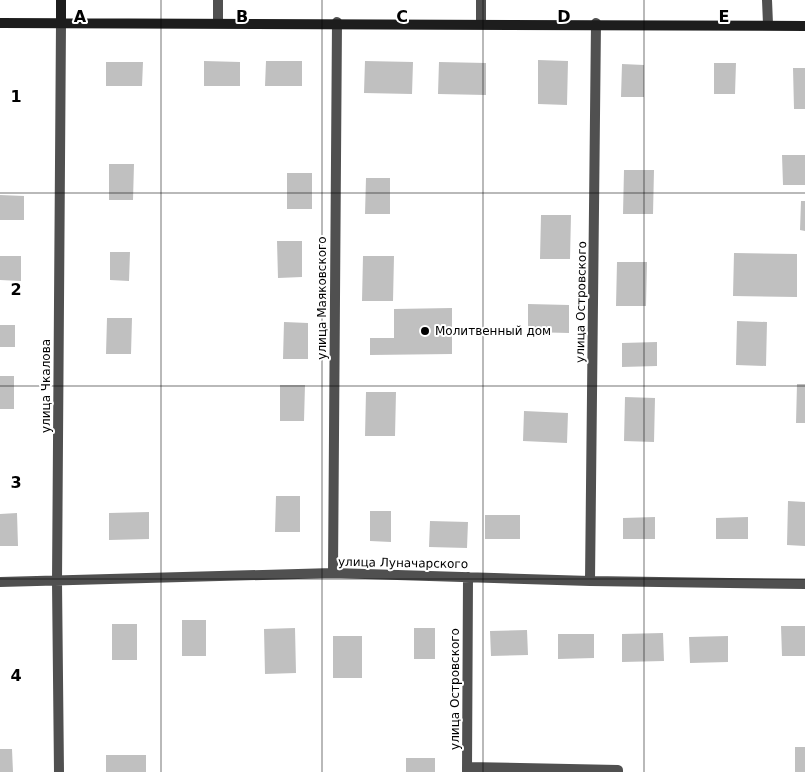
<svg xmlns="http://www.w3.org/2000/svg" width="805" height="772" font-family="'DejaVu Sans',sans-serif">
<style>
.building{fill:#c0c0c0}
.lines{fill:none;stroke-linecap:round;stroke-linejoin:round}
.lane{stroke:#505050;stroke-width:10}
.street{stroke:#505050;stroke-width:10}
.secondary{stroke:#1d1d1d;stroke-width:10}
.grid{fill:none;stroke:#000;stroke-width:1;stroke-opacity:0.55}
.poi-dot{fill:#000;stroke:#fff;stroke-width:2}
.labels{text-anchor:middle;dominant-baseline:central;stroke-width:4;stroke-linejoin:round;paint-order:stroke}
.street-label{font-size:12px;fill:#000;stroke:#fff}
.poi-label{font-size:12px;fill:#000;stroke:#fff;text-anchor:start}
.grid-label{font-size:16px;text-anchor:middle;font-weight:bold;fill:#000;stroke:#fff;stroke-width:4;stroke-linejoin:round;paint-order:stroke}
</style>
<rect width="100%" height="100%" fill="#fff"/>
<path class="building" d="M538,60L568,61L567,105L538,104Z
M204,61L240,62V86H204Z
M266,61H302V86H265Z
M365,61L413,62L412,94L364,93Z
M106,62H143L142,86H106Z
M439,62L486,63V95L438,94Z
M714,63H736L735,94H714Z
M622,64L644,65V97H621Z
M793,68H805V109H794Z
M782,155H805V185H783Z
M109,164H134L133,200H109Z
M624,170H654L653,214H623Z
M287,173H312V209H287Z
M366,178H390V214H365Z
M0,195L24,196V220H0Z
M801,201H805V231L800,230Z
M541,215H571L570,259H540Z
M277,241H302V277L278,278Z
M110,252H130L129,281L110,280Z
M734,253L797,254V297L733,296Z
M0,256H21V281L0,280Z
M363,256H394L393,301H362Z
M617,262H647L646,306H616Z
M528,304L569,305V333L528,332Z
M452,308V354L370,355V338H394V309Z
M107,318H132L131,354H106Z
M737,321L767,322L766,366L736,365Z
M284,322L308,323V359H283Z
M0,325H15V347H0Z
M657,342V366L622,367V343Z
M0,376H14V409H0Z
M797,384H805V423H796Z
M280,385H305L304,421H280Z
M366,392H396L395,436H365Z
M625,397L655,398L654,442L624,441Z
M524,411L568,413L567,443L523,441Z
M276,496H300V532H275Z
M788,501L805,502V546L787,545Z
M370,511H391V542L370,541Z
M149,512V539L109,540V513Z
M17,513L18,546H0V514Z
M485,515H520V539H485Z
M655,517V539H623V518Z
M748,517V539H716V518Z
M430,521L468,522L467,548L429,547Z
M182,620H206V656H182Z
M112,624H137V660H112Z
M781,626H805V656H782Z
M295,628L296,673L265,674L264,629Z
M414,628H435V659H414Z
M527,630L528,655L491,656L490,631Z
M663,633L664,661L622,662V634Z
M558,634H594V658L558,659Z
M333,636H362V678H333Z
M728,636V662L690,663L689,637Z
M795,747H805V772H795Z
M0,749H12L13,772H0Z
M106,755H146V772H106Z
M406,758H435V772H406Z"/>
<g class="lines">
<path class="lane" d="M481,0V23
M767,0L768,24
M218,23V0"/>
<path class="street" d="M333,573L337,22
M590,581L596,23
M0,582L333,573L590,581L805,584
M467,767L618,770V772
M59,772L57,582L61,23
M467,772L468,577"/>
<path class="secondary" d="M0,23L805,26
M61,23V0"/>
</g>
<path class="grid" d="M161,0V772M322,0V772M483,0V772M644,0V772M0,193H805M0,386H805M0,579H805"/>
<circle class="poi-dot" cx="425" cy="331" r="5"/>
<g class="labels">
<g class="street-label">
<text transform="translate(322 298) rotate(-90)">улица Маяковского</text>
<text transform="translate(581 302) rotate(-89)">улица Островского</text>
<text transform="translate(46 386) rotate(-90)">улица Чкалова</text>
<text transform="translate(403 563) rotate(1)">улица Луначарского</text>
<text transform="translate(455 689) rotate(-90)">улица Островского</text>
</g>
<g class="poi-label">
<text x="435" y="331">Молитвенный дом</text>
</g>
</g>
<g class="grid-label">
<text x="80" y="22">A</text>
<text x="242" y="22">B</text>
<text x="402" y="22">C</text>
<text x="564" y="22">D</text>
<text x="724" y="22">E</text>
<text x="16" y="102">1</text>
<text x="16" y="295">2</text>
<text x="16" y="488">3</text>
<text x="16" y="681">4</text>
</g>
</svg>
